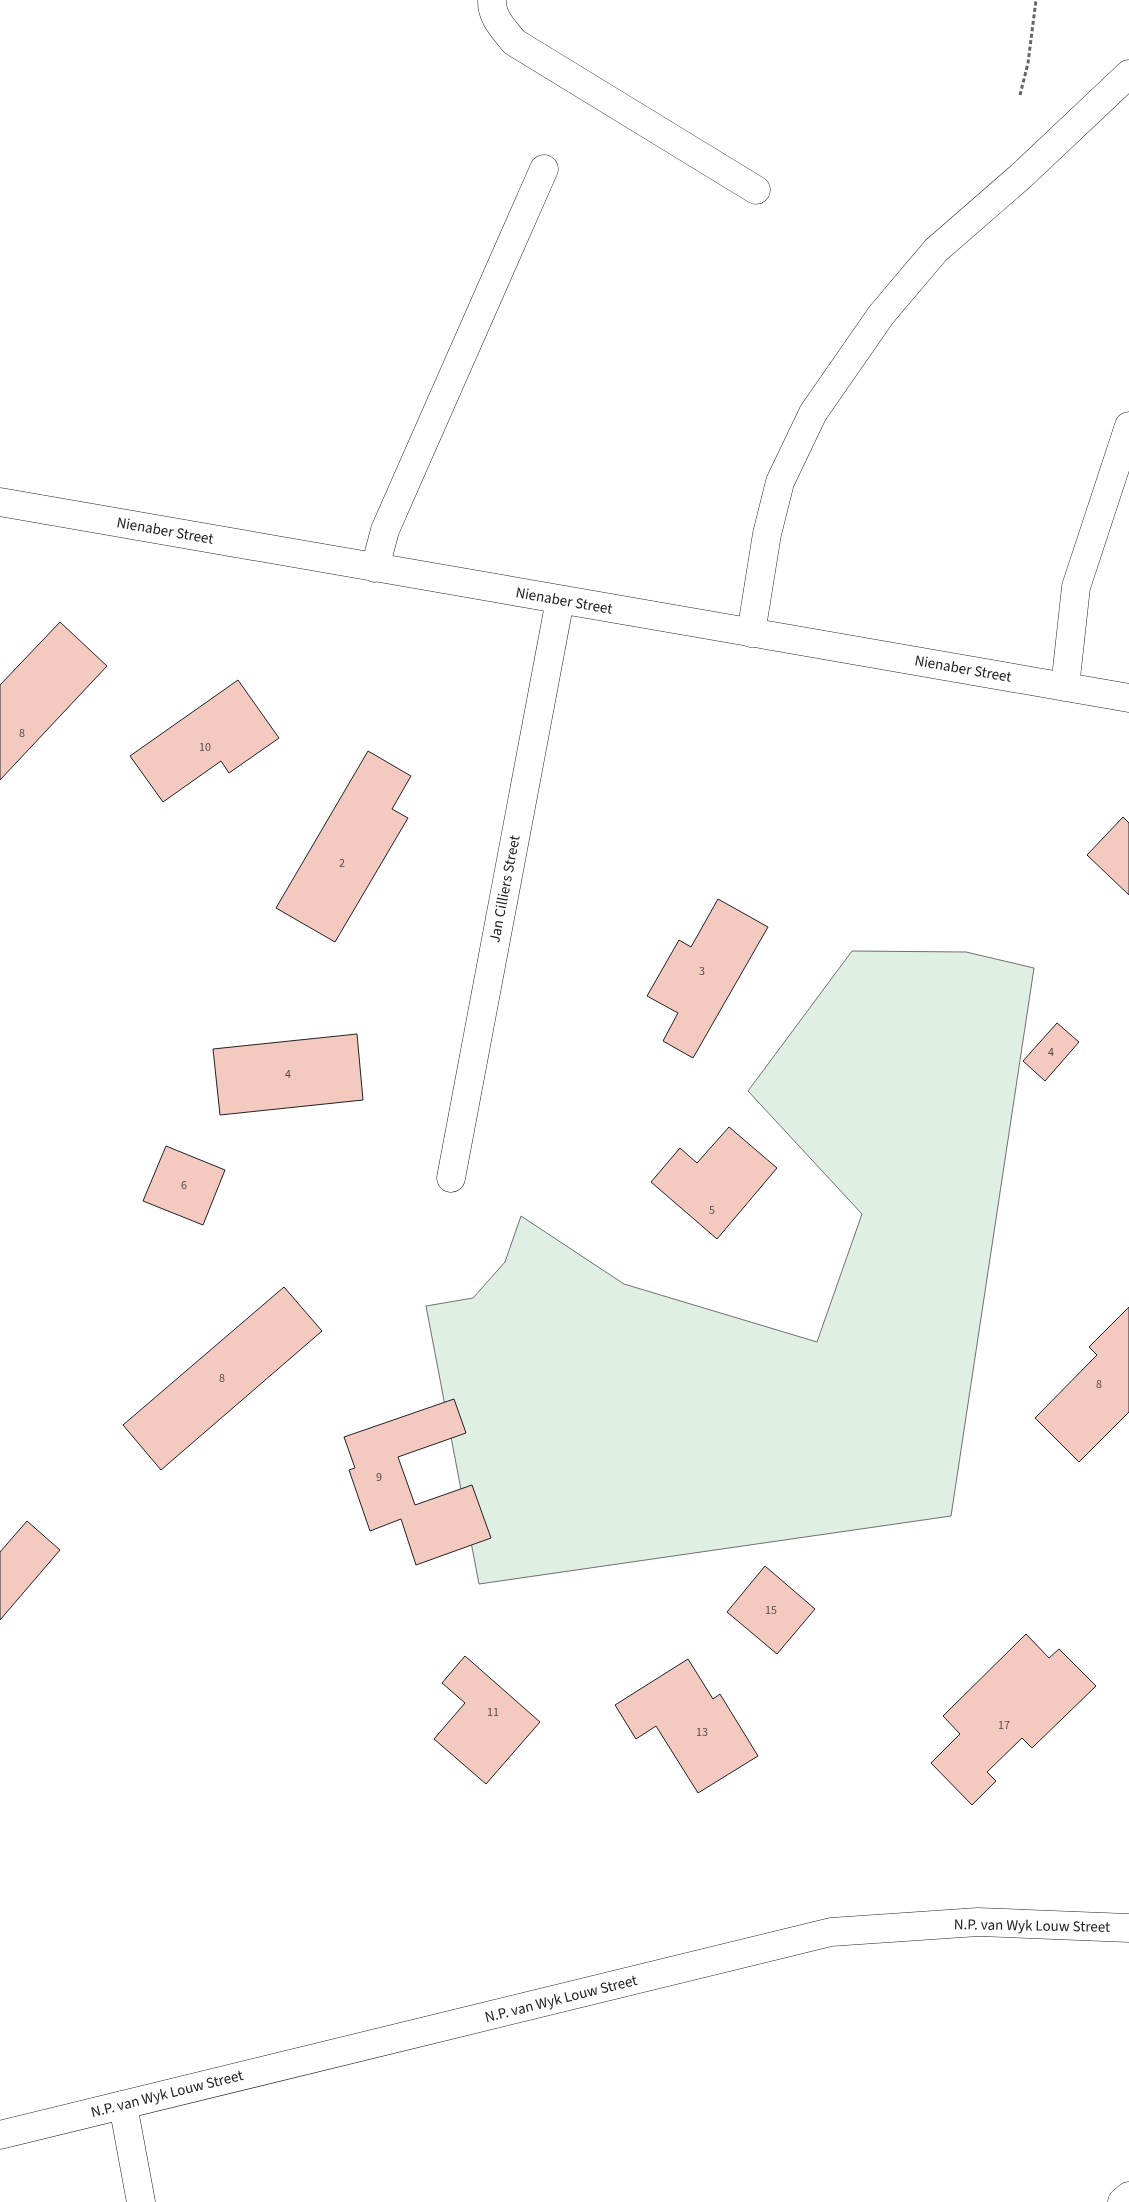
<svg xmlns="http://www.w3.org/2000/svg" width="1129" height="2202" font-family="'Source Sans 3',sans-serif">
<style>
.green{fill:#e0efe3;stroke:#6f6f6f}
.building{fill:#f3c9c0;stroke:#222}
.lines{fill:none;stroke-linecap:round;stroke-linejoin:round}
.street-casing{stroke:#222;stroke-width:29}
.secondary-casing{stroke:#222;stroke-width:29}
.path{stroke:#646464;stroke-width:3;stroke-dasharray:4 2.5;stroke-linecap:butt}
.street{stroke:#fff;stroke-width:28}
.secondary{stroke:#fff;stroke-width:28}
.labels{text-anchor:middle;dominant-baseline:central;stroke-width:4;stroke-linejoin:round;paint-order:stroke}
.number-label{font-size:12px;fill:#564c4a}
.street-label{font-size:15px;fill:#222;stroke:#fff}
</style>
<rect width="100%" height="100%" fill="#fff"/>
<path class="green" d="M852,951L966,952L1034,968L951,1516L479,1584L426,1306L473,1298L505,1262L521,1216L624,1284L817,1342L862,1214L748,1091Z"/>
<path class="building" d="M60,622L107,666L0,780V685Z
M238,680L279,738L229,773L221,761L163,802L130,756Z
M368,751L411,776L392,809L408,818L335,942L276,908Z
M1123,817L1129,823V895L1087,855Z
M718,899L768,927L693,1058L663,1041L678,1013L647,996L679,940L691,947Z
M1057,1023L1079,1042L1045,1081L1023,1061Z
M357,1034L363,1100L220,1115L213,1049Z
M729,1127L777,1168L717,1239L651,1182L680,1148L697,1163Z
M166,1146L225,1170L203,1225L143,1201Z
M284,1287L322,1331L161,1470L123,1425Z
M1129,1307V1412L1079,1462L1035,1418L1097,1355L1089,1347Z
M454,1399L466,1433L398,1457L415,1505L472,1485L491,1538L416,1565L401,1519L370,1531L349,1470L355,1468L344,1437Z
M27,1521L60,1550L0,1620V1552Z
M765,1566L815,1609L777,1654L727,1612Z
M1026,1634L1049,1658L1059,1649L1096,1686L1032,1748L1022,1738L987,1772L996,1781L972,1805L931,1763L960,1734L943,1716Z
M465,1656L540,1722L486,1784L434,1739L465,1703L442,1683Z
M688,1659L713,1699L720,1694L758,1756L698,1793L656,1726L636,1739L615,1705Z"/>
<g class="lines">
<defs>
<path id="street" d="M492,0C491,17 504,29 514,42L756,190
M0,502L1129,698
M375,568L385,530L544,169
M751,633L767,534L780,482L813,413L881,315L936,250L1021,176L1129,74
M1065,687L1076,587L1129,426
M451,1178L560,600
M123,2105L141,2202
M1122,2202L1129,2196"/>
<path id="secondary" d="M0,2135L831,1932L978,1922L1129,1928"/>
</defs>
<use href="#street" class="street-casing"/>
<use href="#secondary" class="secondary-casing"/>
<path class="path" d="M1020,95L1028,63L1036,0"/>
<use href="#street" class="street"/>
<use href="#secondary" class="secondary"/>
</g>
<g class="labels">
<g class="number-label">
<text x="22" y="733">8</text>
<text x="205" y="747">10</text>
<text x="342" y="863">2</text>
<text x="702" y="971">3</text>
<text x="1051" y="1052">4</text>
<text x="288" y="1074">4</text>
<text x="184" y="1185">6</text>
<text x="712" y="1210">5</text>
<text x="222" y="1378">8</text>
<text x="1099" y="1384">8</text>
<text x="379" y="1477">9</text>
<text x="771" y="1610">15</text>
<text x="493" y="1712">11</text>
<text x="1004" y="1725">17</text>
<text x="702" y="1732">13</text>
</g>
<g class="street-label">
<text transform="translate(165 531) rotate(10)">Nienaber Street</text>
<text transform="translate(564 601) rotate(10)">Nienaber Street</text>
<text transform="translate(963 669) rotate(10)">Nienaber Street</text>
<text transform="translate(505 889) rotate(-79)">Jan Cilliers Street</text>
<text transform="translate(1032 1926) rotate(1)">N.P. van Wyk Louw Street</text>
<text transform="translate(561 1999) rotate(-14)">N.P. van Wyk Louw Street</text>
<text transform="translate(167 2094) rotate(-14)">N.P. van Wyk Louw Street</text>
</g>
</g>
</svg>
